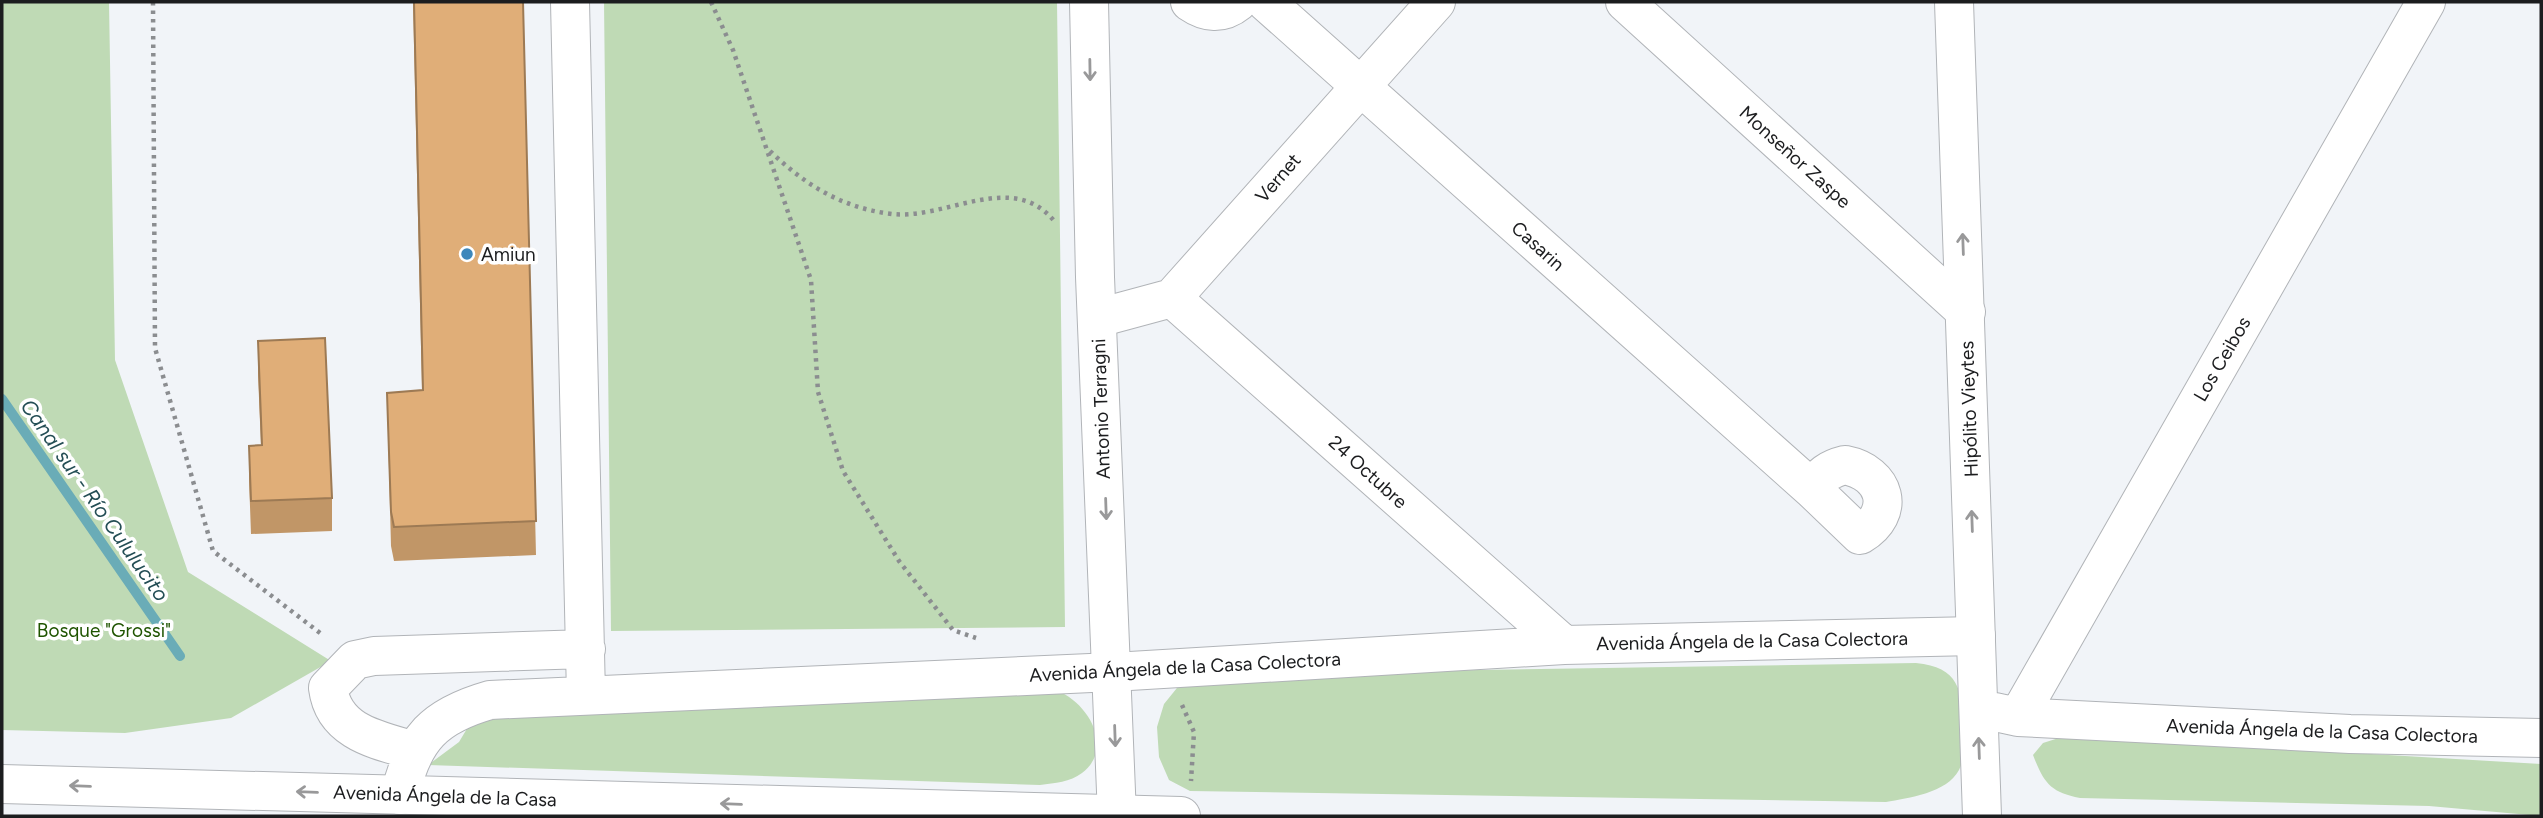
<svg xmlns="http://www.w3.org/2000/svg" width="2543" height="818" font-family="Figtree,sans-serif">
<style>
.green{fill:#bfdab5}
.lines{fill:none;stroke-linecap:round;stroke-linejoin:round}
.stream{stroke:#6aacb7;stroke-width:10}
.minor-casing{stroke:#b1b4b8;stroke-width:40}
.tertiary-casing{stroke:#b1b4b8;stroke-width:40}
.primary-casing{stroke:#b1b4b8;stroke-width:40}
.path{stroke:#8b8d90;stroke-width:4.5;stroke-dasharray:3.5 5;stroke-linecap:butt}
.minor{stroke:#fff;stroke-width:38}
.tertiary{stroke:#fff;stroke-width:38}
.primary{stroke:#fff;stroke-width:38}
.wall{fill:#c19667}
.building{fill:#e0ae78;stroke:#9d7a54;stroke-width:2}
.oneway{stroke:#99999a}
.poi-dot{fill:#3d87bb;stroke:#fff;stroke-width:2.5}
.labels{text-anchor:middle;dominant-baseline:central;stroke-width:7;stroke-linejoin:round;paint-order:stroke}
.street-label{font-size:19px;fill:#1c1d1f;stroke:#fff}
.poi-label{font-size:19px;fill:#1c1d1f;stroke:#fff;text-anchor:start}
.park-label{font-size:19px;fill:#1f5400;stroke:#fff}
.water-label{font-size:21px;font-style:italic;fill:#244e55;stroke:#fff}
</style>
<rect width="100%" height="100%" fill="#f1f4f8"/>
<path class="green" d="M2,2H109L115,360L188,572L331,661L231,718L125,733L2,730Z
M604,2H1057L1065,627L611,631Z
M1916,663C1959,667 1962,690 1964,727C1965,740 1965,758 1959,770C1947,793 1908,798 1886,802L1190,791L1169,780L1159,757L1157,727L1164,704L1181,683L1283,673Z
M1058,691C1088,703 1115,748 1082,773C1070,782 1055,783 1040,785L428,765L459,742L474,717Z
M2065,736L2541,764V816L2429,806L2080,798C2050,792 2044,783 2033,755L2043,743Z"/>
<g class="lines">
<path class="stream" d="M2,399L180,656"/>
<defs>
<path id="minor" d="M570,2L586,695
M1190,2C1206,13 1222,15 1238,2
M1266,2L1812,489
M1625,2L1966,312
M1172,298L1564,645
M1098,318L1172,298L1436,2
M1845,465C1886,473 1897,513 1860,535L1812,489C1821,475 1829,469 1845,465Z
M1995,712L2018,717L2350,734L2541,738
M2018,717L2426,2
M415,751C378,740 334,733 328,688L355,660L374,656L586,649
M400,795C413,738 434,716 490,700L1113,672L1564,645L1976,636"/>
<path id="tertiary" d="M1089,2L1095,277L1117,816
M1954,2L1982,816"/>
<path id="primary" d="M2,784L1181,816"/>
</defs>
<use href="#minor" class="minor-casing"/>
<use href="#tertiary" class="tertiary-casing"/>
<use href="#primary" class="primary-casing"/>
<path class="path" d="M153,2L155,348L213,551L324,636
M711,2L733,50L811,280L818,392L843,471L899,561L953,630L976,638
M770,151C805,185 842,208 892,214C946,220 1013,169 1055,222
M1182,705L1194,732L1191,781"/>
<use href="#minor" class="minor"/>
<use href="#tertiary" class="tertiary"/>
<use href="#primary" class="primary"/>
</g>
<path class="wall" d="M413,2H523L536,555L394,561L391,546L387,393L422,390Z
M258,341L332,498V531L251,534L249,479V446H261L258,374Z"/>
<path class="building" d="M414,2H523L536,521L394,527L391,512L387,393L423,390Z
M325,338L332,498L251,501L249,446L262,445L258,341Z"/>
<defs><path id="oneway-shaft" d="M-6 0H5M1.5-3L5.5 0L1.5 3" fill="none" stroke-width="1.6" stroke-linecap="round" stroke-linejoin="round" transform="scale(1.75)"/></defs>
<g class="oneway">
<use href="#oneway-shaft" transform="translate(1090 70) rotate(89)"/>
<use href="#oneway-shaft" transform="translate(1963 244) rotate(-92)"/>
<use href="#oneway-shaft" transform="translate(1106 509) rotate(88)"/>
<use href="#oneway-shaft" transform="translate(1972 521) rotate(-92)"/>
<use href="#oneway-shaft" transform="translate(1115 736) rotate(88)"/>
<use href="#oneway-shaft" transform="translate(1979 748) rotate(-92)"/>
<use href="#oneway-shaft" transform="translate(80 786) rotate(-178)"/>
<use href="#oneway-shaft" transform="translate(307 792) rotate(-178)"/>
<use href="#oneway-shaft" transform="translate(731 804) rotate(-178)"/>
</g>
<circle class="poi-dot" cx="467" cy="254" r="7"/>
<g class="labels">
<g class="street-label">
<text transform="translate(1795 157) rotate(42)">Monseñor Zaspe</text>
<text transform="translate(1278 178) rotate(-49)">Vernet</text>
<text transform="translate(1538 246) rotate(42)">Casarin</text>
<text transform="translate(2222 359) rotate(-60)">Los Ceibos</text>
<text transform="translate(1101 409) rotate(-92)">Antonio Terragni</text>
<text transform="translate(1969 409) rotate(-92)">Hipólito Vieytes</text>
<text transform="translate(1368 472) rotate(42)">24 Octubre</text>
<text transform="translate(1752 641) rotate(-1)">Avenida Ángela de la Casa Colectora</text>
<text transform="translate(1185 667) rotate(-3)">Avenida Ángela de la Casa Colectora</text>
<text transform="translate(2322 731) rotate(2)">Avenida Ángela de la Casa Colectora</text>
<text transform="translate(445 796) rotate(2)">Avenida Ángela de la Casa</text>
</g>
<g class="poi-label">
<text x="481" y="254">Amiun</text>
</g>
<g class="park-label">
<text x="104" y="630">Bosque "Grossi"</text>
</g>
<g class="water-label">
<text transform="translate(95 500) rotate(55)">Canal sur - Río Cululucito</text>
</g>
</g>
<rect width="2543" height="818" fill="none" stroke="#1c1d1f" stroke-width="7"/>
</svg>
